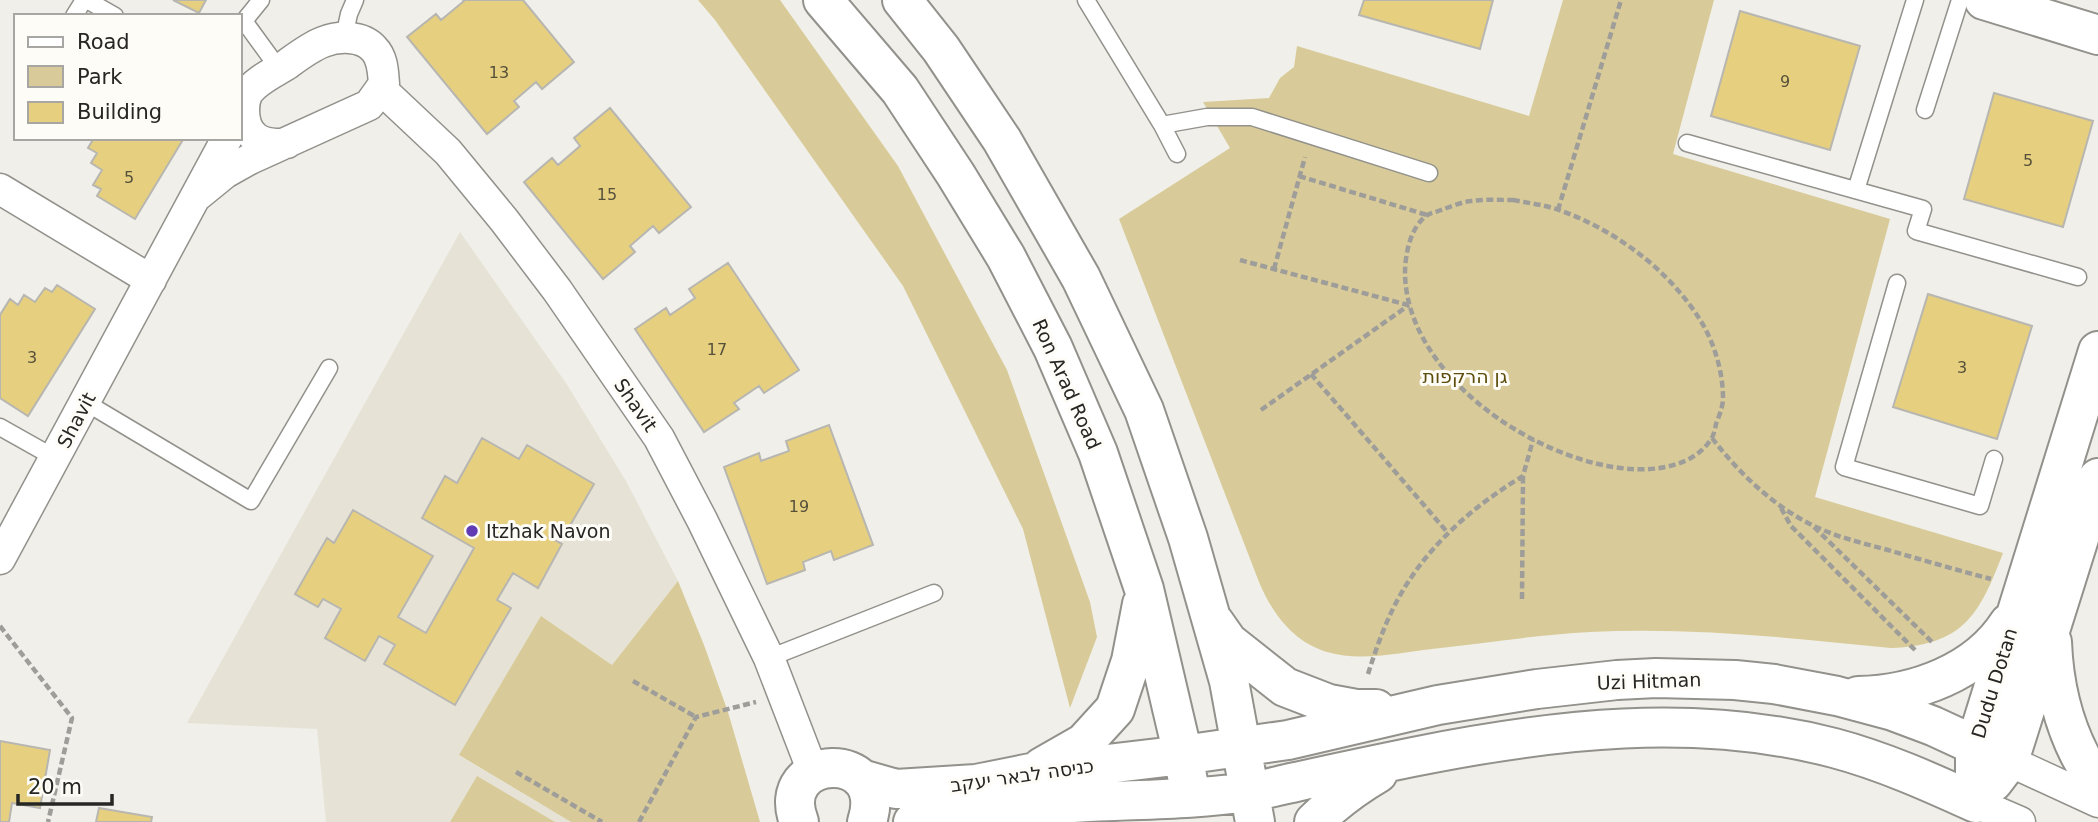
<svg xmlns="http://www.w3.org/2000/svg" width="2098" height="822" font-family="'DejaVu Sans',Heebo,sans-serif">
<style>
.built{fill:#e6e3d6}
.green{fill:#d8cb99}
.building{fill:#e6d07f;stroke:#b8b6b1;stroke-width:2}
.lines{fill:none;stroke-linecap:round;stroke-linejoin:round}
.lane-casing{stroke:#92918b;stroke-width:19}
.street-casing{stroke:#92918b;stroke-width:33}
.secondary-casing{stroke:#92918b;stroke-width:42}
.path{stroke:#9e9d99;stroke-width:4.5;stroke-dasharray:7 3.5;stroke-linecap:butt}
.lane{stroke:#fff;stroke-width:16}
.street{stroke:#fff;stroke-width:30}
.secondary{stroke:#fff;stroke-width:38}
.poi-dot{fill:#5f3cb4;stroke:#fefcf6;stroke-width:2.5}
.labels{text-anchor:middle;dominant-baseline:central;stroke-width:6;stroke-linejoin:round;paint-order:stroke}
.number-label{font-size:16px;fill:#56503b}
.park-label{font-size:19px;fill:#5c4d0d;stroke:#fefcf6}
.street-label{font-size:19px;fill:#262624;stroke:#fefcf6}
.poi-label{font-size:19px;fill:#262624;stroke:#fefcf6;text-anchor:start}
</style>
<rect width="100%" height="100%" fill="#f0efe9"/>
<path class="built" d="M460,232L566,383L626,481L678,581L612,665L542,617L460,756L571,822H326L317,729L187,723Z"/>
<path class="green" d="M698,0H780L898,166L1007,370L1090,602L1097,637L1070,708L1023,529L903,286L715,20Z
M1563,0H1714L1673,154L1890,219L1815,497L2003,553C1979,616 1963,645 1891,648C1791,638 1691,627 1590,632C1537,635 1485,643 1432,649C1398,653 1360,662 1327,652C1293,642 1272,613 1259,582L1119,219L1230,148L1203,102L1269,98L1280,78L1294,67L1297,46L1529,116Z
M678,581L704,645L728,712L760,822H571L459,755L541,616L612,665Z
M477,776L555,822H450Z"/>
<path class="building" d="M173,0H206L199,13Z
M463,0H523L574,62L542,89L536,82L514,101L519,107L487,134L407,37L436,14L441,20L464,1Z
M1364,0H1493L1480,49L1359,15Z
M1740,11L1860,46L1830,150L1711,116Z
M1994,93L2093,121L2063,227L1964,199Z
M610,108L691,207L659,233L653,226L630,246L635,252L603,279L524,182L552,158L558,165L580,146L574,138Z
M94,138H184L135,219L97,196L101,189L93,185L102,170L91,163L97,153L88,148Z
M728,263L799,370L764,393L759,386L734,403L739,409L704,432L635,329L666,308L670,315L695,298L689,289Z
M57,285L95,309L28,416L0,398V315L10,299L18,305L24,295L35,302L45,288L52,292Z
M1928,294L2032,326L1997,439L1893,407Z
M829,425L873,545L834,560L831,551L803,562L805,570L767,584L724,467L759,453L761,461L789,451L786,441Z
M482,438L519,459L527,445L594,484L564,536L554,529L549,537L562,544L538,588L513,573L497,600L511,608L455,705L384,664L395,645L379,636L365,661L325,638L341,609L323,599L318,607L295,594L327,538L334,543L353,510L433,556L398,617L426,633L474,548L422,518L445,476L457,483Z
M0,741L50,750L40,808L12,803L9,822H0Z
M99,808L152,817L151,822H96Z"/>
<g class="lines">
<defs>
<path id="lane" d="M87,0L115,16
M261,0L244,21L279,69
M1086,0L1162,125L1177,154
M74,16L84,0
M344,37L349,14L355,0
M1925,110L1960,0
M1162,125L1207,117H1252L1429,173
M1687,143L1923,209L1916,231L2078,277
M1856,190L1915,0
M1897,283L1844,467L1980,506L1994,459
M85,402L251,501L329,368
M0,427L55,458
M769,658L934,593"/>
<path id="street" d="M381,89L448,152L504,220L557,290L659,438L702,520L769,658L813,772
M0,189L151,280
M198,195L225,173L250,159L369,105L384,84C383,72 383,58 374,49C362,35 338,36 323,42C310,47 297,57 286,65C273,73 255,81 247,94C245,99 244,105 244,110C244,137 262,147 287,143
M0,559L227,138
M2009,761L2098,802
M1976,803L2020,822"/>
<path id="secondary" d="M823,0L900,90L956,175L1006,257L1053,348L1098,453L1144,589L1183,755L1188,781
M902,0L941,49L1002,140L1081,278L1144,410L1188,538L1229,681L1255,822
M1984,0L2098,35
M1214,622L1228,642L1285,687L1329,704L1356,709H1376
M2052,642C2054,693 2068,743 2098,785
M1858,696C1914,695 1977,673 2009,623
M1042,767L1084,743L1115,709L1131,661L1142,604
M1975,773V747L2098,351
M861,779L896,789L976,784L1031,773L1183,755L1288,740L1438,705L1537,689L1617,680L1656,678L1735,680L1774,684L1837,696L1893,711L1933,726L2009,761
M1993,782L2009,761L2098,478
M799,822C772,753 891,747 867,822
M913,822C961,814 1009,808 1058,804C1122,799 1185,801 1248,792C1265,790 1280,785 1296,782C1335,773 1374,765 1413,757C1552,729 1695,712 1834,748C1883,761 1930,782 1976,803
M1314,822C1334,802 1354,787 1378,773"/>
</defs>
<use href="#lane" class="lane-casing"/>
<use href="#street" class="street-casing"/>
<use href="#secondary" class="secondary-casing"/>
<path class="path" d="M1299,176L1427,215
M1513,200C1528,203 1545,205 1559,210C1588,220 1618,237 1642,256C1665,274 1687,298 1702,323C1715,345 1723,373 1723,398C1723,407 1719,416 1716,424C1715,429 1714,435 1711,439C1695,465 1659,471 1631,469C1537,463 1407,376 1405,274C1405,255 1410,228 1426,216C1430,213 1436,212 1441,210C1450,207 1461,202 1471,201C1485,199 1499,200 1513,200Z
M1558,210L1621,0
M1240,260L1408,305
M1274,269L1305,157
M1311,374L1448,533
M1261,410L1409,305
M1712,438C1739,473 1772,505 1812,525C1836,537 1862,543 1888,550C1922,560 1957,570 1991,579
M1781,508L1791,526L1917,652
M1814,527L1933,643
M1522,599L1523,477
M0,626L72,718L48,822
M1368,674C1376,649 1385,623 1398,599C1427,546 1472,507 1523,476L1533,440
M633,681L696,717
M516,772L602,822
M639,822L696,717L756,702"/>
<use href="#lane" class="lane"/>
<use href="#street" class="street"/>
<use href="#secondary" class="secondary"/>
</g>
<circle class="poi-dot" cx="472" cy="531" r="7"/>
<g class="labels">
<g class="number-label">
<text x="499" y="72">13</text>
<text x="1785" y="81">9</text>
<text x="2028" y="160">5</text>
<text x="129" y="177">5</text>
<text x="607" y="194">15</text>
<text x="717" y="349">17</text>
<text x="32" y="357">3</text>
<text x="1962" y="367">3</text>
<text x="799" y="506">19</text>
</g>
<g class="park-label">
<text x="1465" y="376">גן הרקפות</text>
</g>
<g class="street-label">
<text transform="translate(1067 384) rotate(66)">Ron Arad Road</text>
<text transform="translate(636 405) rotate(55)">Shavit</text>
<text transform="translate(76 420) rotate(-62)">Shavit</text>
<text transform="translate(1649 681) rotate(-2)">Uzi Hitman</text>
<text transform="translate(1994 683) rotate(-73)">Dudu Dotan</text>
<text transform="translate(1022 775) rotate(-8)">כניסה לבאר יעקב</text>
</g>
<g class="poi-label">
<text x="486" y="531">Itzhak Navon</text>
</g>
</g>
<rect x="14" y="14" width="228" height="126" fill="#fefcf6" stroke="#a8a6a2" stroke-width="2"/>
<rect x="28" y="37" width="35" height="10" fill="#ffffff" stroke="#a8a6a2" stroke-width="2"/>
<text x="77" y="49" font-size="21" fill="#262624">Road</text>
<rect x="28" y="66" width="35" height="21" fill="#d8cb99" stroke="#a8a6a2" stroke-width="2"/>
<text x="77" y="84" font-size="21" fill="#262624">Park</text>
<rect x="28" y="102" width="35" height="21" fill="#e6d07f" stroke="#a8a6a2" stroke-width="2"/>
<text x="77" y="119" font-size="21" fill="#262624">Building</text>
<path d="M18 794v10h94v-10" fill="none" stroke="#262624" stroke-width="3.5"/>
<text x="28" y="794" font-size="21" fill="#262624" stroke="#fefcf6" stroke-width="5" paint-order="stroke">20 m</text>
</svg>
